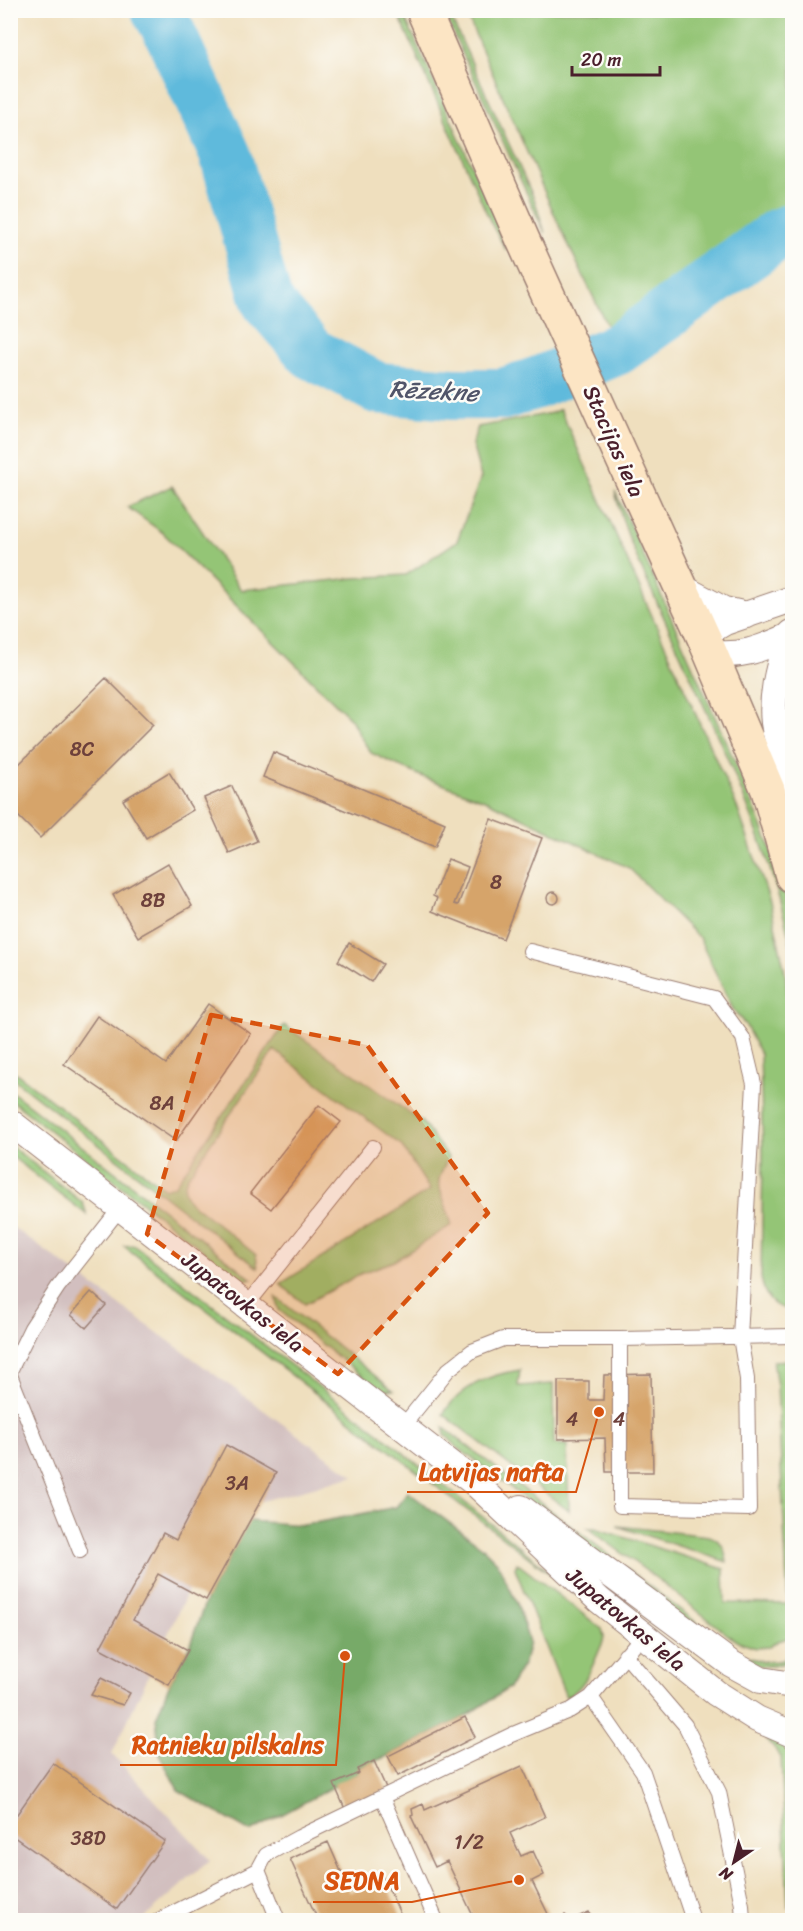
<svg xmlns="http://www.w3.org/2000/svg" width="803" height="1931" font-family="Sriracha,sans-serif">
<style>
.industrial{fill:#d2bfbf}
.green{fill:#94c576;stroke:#6f7250;stroke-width:1.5}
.forest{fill:#77aa67;stroke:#606449;stroke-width:1.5}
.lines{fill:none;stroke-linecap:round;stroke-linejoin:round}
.river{stroke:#5ebadc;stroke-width:52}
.building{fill:#d6a46a}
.service-casing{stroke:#9c7f74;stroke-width:16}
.minor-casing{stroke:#9c7f74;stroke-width:28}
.secondary-casing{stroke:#9c7f74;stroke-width:36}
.service{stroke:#fff;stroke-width:14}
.minor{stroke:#fff;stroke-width:26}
.secondary{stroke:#fce5c4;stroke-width:33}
.marked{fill:#d8530f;fill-opacity:0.2;stroke:#d8530f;stroke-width:4.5;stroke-dasharray:12 8;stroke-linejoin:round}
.labels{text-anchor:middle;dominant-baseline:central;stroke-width:5;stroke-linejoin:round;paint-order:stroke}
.number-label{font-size:20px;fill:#6d403b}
.street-label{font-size:22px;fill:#4a1f2b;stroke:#fdfcf7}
.water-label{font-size:24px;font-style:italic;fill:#515569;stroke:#fdfcf7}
.leader{fill:none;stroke:#d8530f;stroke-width:2}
.callout-dot{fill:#d8530f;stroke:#fdfcf7;stroke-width:2}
.callout-label{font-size:24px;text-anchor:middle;font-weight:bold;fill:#d8530f;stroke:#fdfcf7;stroke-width:5;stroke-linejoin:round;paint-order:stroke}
</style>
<rect width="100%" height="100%" fill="#fdfcf7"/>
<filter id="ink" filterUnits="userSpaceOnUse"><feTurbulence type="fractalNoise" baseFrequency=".0167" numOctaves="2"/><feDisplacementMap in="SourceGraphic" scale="12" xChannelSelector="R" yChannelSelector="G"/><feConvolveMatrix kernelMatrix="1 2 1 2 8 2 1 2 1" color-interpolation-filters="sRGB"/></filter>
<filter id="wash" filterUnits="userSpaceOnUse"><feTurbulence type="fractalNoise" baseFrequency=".008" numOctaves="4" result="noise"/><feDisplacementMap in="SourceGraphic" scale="24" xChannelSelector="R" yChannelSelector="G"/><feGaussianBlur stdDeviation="1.35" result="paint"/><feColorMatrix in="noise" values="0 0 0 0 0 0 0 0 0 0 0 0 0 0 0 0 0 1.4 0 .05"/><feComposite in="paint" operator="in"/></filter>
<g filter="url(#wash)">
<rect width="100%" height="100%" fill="#efdfbe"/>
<path class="industrial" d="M10,1225L354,1476L225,1511L112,1754L210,1860L142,1920H11Z"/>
<path class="green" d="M397,11H402L499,226L506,250L491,223Z
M443,11H448L535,201L545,233Z
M465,11H792V230L618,349L559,225Z
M560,409L737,807L770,902L785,972L792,1033V1310C771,1308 765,1297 761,1278L763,1153L760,1054L746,1026L733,1009L699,938L629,868L487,801L421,776L371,753L360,736L351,719L163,533L127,507L172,486L241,590L354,578L406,575L457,541L481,477L472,444L478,427L552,413Z
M615,491L742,778L769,844L786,898L792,925V951C769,838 717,736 670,631C650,586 625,539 615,491Z
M284,1025L421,1121L448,1157L439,1179V1186L452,1225L394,1261L362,1273L305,1304L280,1284L430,1190L401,1145L274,1050L187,1178C183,1187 184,1193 189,1201L256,1255L258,1268L11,1077V1069L165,1189L175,1185Z
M11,1091L252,1279L241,1280L11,1100Z
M11,1146L83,1203L87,1215L11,1156Z
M134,1245L377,1431L597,1610L124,1246Z
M276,1297L393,1390H380L279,1310Z
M792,1360V1637L778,1641L769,1647L755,1648L738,1642L728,1635L660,1581L588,1528H595L724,1569L725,1603L788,1604L777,1386L773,1361Z
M520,1370L518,1386L553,1384L554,1444L567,1445L569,1511L443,1414C461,1386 488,1375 520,1370Z
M443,1427L731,1649C747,1658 778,1670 792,1653V1659C759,1678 737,1655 709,1638L457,1447L445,1434Z
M617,1526L709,1536C722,1540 725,1549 727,1562Z
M517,1563L602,1629L604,1636L603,1642C594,1661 587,1688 566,1697L520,1581L515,1568Z
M763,1735L780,1743L792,1752V1899L788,1906L781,1757Z"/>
<path class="forest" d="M408,1492L482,1547L497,1562L517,1603L529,1642L524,1663L509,1688L465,1717L388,1756L357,1768L359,1773L250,1832L178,1790L160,1756L156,1718L169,1685L188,1650L206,1600L249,1521L304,1525L396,1507Z"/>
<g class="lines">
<path class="river" d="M157,10L170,33L225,154L267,302L311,353L377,388L453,394H503L539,382L618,349L778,234L792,229"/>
</g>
<g id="blocks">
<path class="building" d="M106,678L153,725L40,838L10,808V773Z
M273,752L445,823L435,847L263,777Z
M169,772L193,810L146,838L123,800Z
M232,786L257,841L229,853L204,798Z
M491,819L542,838L503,939L432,911L437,898L433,896L448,859L468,867L454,904L458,905Z
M168,863L192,906L138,937L113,895Z
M547 898a6 6 0 1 1 12 0a6 6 0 1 1-12 0Z
M349,943L383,964L371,982L338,961Z
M208,1004L251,1034L176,1141L64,1064L97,1016L166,1064Z
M319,1105L341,1122L271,1209L250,1193Z
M91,1292L106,1305L86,1328L71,1315Z
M651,1374L653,1472H606L605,1438L558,1439V1381H589V1400H603L604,1375Z
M226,1445L276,1473L206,1600L158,1574L133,1620L188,1650L169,1685L100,1648L163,1533L176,1540Z
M101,1678L130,1693L123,1705L91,1695Z
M465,1717L475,1737L398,1776L388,1756Z
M374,1761L387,1790L345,1809L334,1784L359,1773L357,1769Z
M53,1763L165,1841L117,1909L10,1834V1824Z
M522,1766L545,1817L510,1833L521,1856L533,1851L544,1875L532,1881L551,1920H475L447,1861L435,1867L411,1816L413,1815L412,1809L423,1804L425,1810Z
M328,1842L350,1892L383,1877L403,1920H318L290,1859Z
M589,1912L593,1920H557L565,1915L571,1920Z"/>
</g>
</g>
<g filter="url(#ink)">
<use href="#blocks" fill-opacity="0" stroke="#9c7f74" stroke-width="1.5"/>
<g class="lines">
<defs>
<path id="service" d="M530,951L714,998L743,1038L754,1084L740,1337L747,1379L749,1509L620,1506V1339
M247,1305L373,1147
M10,1371L31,1328L58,1287L121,1207
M10,1375L80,1551
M403,1426L448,1370L472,1351L503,1339H620L792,1336
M625,1655L685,1725L719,1792L742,1905L743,1920
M591,1697L643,1772L693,1920
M382,1797L436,1920
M159,1920L258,1870
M278,1920L258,1870L266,1855L299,1837L511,1735L571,1710L591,1697L643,1635"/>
<path id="minor" d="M681,587L724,610L747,615
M788,637C779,665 768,703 776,733C780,749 787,765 792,781
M704,638L713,629L725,622L792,599
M710,653C740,658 762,648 788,637L792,633
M10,1122L476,1484L599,1600L716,1693L757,1719L792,1734
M521,1508L730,1663L761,1680L792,1685"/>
<path id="secondary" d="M423,10L523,240L704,638L768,790L792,876"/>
</defs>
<use href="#service" class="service-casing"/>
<use href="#minor" class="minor-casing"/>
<use href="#secondary" class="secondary-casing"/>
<use href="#service" class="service"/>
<use href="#minor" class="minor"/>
<use href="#secondary" class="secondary"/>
</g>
</g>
<path class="marked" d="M211,1015L367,1045L488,1213L338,1374L147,1234Z"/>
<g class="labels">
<g class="number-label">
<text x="82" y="749">8C</text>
<text x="496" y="882">8</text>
<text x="153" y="900">8B</text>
<text x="162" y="1103">8A</text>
<text x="572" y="1419">4</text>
<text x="619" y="1419">4</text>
<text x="237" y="1483">3A</text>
<text x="88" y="1838">38D</text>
<text x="469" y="1842">1/2</text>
</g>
<g class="street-label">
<text transform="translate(614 441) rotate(66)">Stacijas iela</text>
<text transform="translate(243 1302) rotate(38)">Jupatovkas iela</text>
<text transform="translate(626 1619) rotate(40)">Jupatovkas iela</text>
</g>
<g class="water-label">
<text transform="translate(434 391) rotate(3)">Rēzekne</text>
</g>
</g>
<path class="leader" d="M599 1412L576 1492H407M345 1656L336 1765H120M519 1880L412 1902H313"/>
<g class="callout-dot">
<circle cx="599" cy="1412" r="6"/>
<circle cx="345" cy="1656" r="6"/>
<circle cx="519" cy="1880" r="6"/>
</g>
<g class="callout-label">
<text x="491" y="1480">Latvijas nafta</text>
<text x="228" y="1753">Ratnieku pilskalns</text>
<text x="362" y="1889">SEDNA</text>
</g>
<rect width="803" height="1931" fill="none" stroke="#fdfcf7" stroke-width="36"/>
<g transform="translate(734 1862) rotate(215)" stroke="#fdfcf7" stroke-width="4.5" paint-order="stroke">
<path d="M0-4.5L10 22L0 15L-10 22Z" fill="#4a1f2b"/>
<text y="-9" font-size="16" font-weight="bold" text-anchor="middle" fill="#4a1f2b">N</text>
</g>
<path d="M572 66v9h88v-9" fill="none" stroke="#4a1f2b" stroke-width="3"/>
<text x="581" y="66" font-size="18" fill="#4a1f2b" stroke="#fdfcf7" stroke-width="4.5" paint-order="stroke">20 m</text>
</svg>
